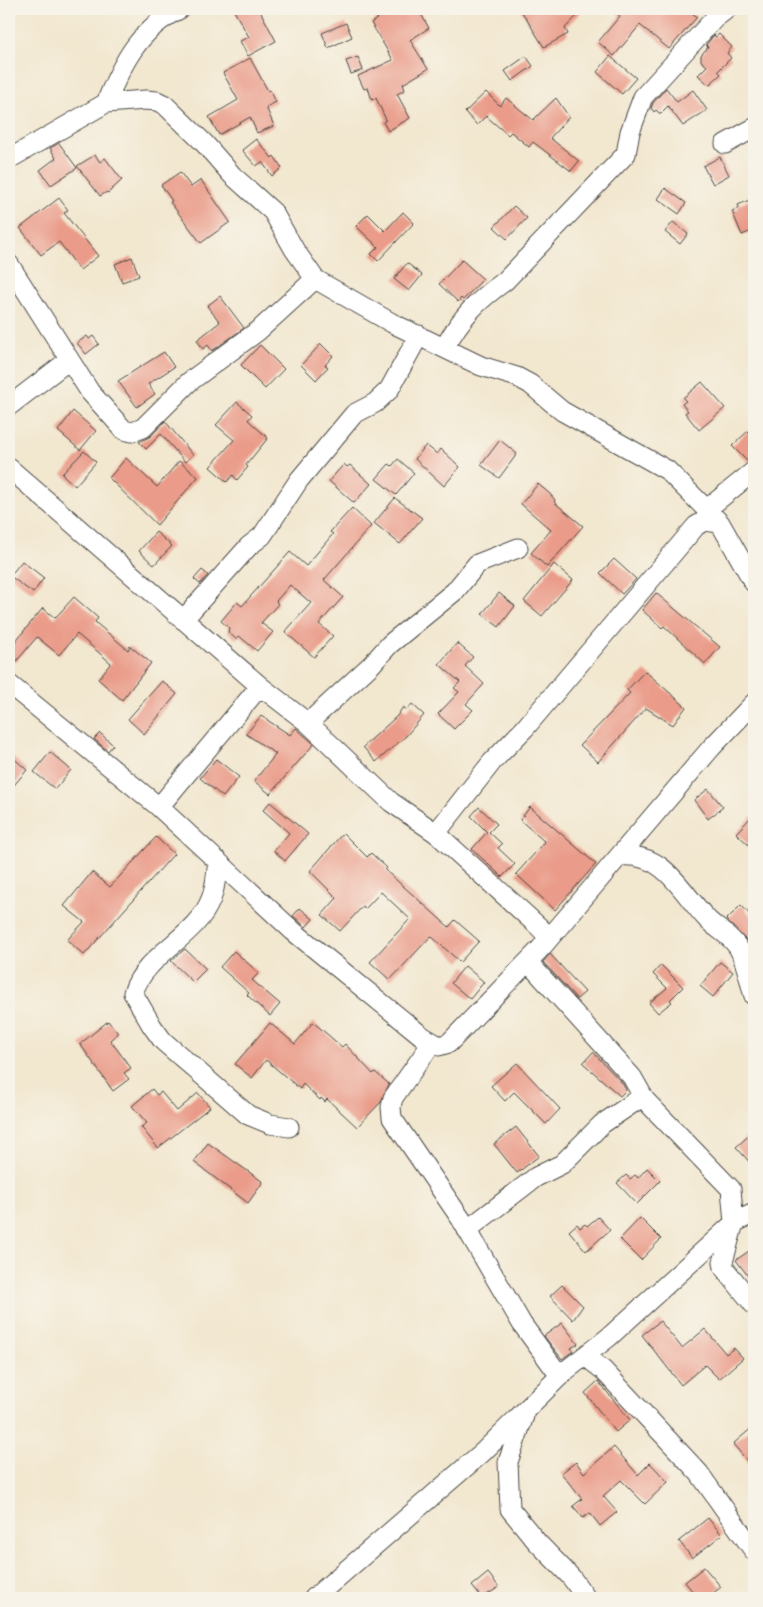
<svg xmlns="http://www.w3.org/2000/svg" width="763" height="1607" font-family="Caveat,sans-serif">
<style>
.building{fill:#ea9b89}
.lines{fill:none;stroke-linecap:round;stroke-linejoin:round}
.minor-casing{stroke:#494744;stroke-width:21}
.minor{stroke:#fff;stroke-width:19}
</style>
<rect width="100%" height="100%" fill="#f7f3e8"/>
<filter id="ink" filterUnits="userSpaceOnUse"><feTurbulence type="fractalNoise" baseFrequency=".02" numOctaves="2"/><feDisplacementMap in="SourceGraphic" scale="10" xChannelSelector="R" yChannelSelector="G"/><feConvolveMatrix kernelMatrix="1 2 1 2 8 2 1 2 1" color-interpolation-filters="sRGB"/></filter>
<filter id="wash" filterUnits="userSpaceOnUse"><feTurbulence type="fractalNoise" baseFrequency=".0096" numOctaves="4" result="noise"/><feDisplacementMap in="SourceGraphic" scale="20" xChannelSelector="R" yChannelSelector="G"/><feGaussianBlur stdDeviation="1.12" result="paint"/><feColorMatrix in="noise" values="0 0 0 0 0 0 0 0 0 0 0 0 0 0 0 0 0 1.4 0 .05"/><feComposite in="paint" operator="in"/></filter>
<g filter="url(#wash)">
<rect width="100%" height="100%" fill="#f2e7cf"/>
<g id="blocks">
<path class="building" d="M233,9H259L276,41L248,56L240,41L249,37Z
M372,9H418L429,28L410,40L428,69L403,84L405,90L397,94L410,118L388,131L383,122L386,120L376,98L372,100L368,88L364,89L358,76L393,60L371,23L378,18Z
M520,9H584L565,28L568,34L544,47Z
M612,9H687L697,17L669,49L640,25L614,56L598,42L620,16Z
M346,23L352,37L328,48L322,33Z
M719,34L732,47L727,53L731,58L718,71L721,74L709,85L698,75L707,66L701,61V55L708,47L706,45L714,35L716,37Z
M526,56L533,66L512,81L505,71Z
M610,56L636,78L622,94L597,72Z
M358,57L363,70L351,74L346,61Z
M250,58L268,91L270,90L276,102L266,107L274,126L257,133L250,117L219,135L209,117L238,100L223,73Z
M666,88L677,102L693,90L707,110L683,126L668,106L660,114L656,110L654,112L651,108L653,103Z
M486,92L500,106L506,98L533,120L556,98L569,117L550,138L579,161L571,171L533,142L529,147L511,132L508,135L486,116L477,125L465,112Z
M256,139L272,158L274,156L282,168L272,176L262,162L256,166L242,150Z
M59,143L77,168L51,185L40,170L56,158L50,148Z
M95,155L100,162L105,158L122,180L108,193L107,192L100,196L77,166Z
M720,157L729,175L713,184L703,166Z
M180,172L191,187L201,180L230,222L201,243L170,202L172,201L161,185Z
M665,188L686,203L679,214L658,199Z
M59,198L68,210L64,213L98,256L80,270L59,242L41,255L20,228Z
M754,198V230L742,235L732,211L739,208L738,205Z
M514,206L527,218L507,239L494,227Z
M403,212L414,223L378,261L371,254L378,247L356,226L368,214L385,231Z
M673,222L688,234L680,244L665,232Z
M132,257L139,276L122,282L115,264Z
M462,260L483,279L463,300L461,298L458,302L439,284Z
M407,263L422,275L409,291L394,279Z
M220,296L244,328L212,351L208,345L203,349L197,340L220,322L207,306Z
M87,336L89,339L93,336L99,344L86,354L77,343Z
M321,344L333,356L325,365L328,367L316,380L301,365Z
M260,345L284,369L265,389L241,365Z
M164,352L174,367L148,384L155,394L137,407L118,381Z
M702,382L725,408L699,430L685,413L688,411L682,404L686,401L683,398Z
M237,402L252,415L248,420L268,438L246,465L248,467L237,480L233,475L227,482L210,467L234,440L216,425Z
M73,411L96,431L80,450L58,431Z
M165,421L193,455L185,462L161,434L146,449L139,442L151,436Z
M748,431L754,437V460L748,462L732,446Z
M500,440L517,454L499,478L481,465Z
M426,445L437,454L441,449L460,467L444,486L415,459Z
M84,451L96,462L75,486L62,474Z
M126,458L157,487L179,461L198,477L157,525L109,478Z
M398,459L414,473L396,495L376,479L389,464L392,466Z
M344,464L347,467L350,465L371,484L354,503L329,481Z
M538,484L550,494L555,500L554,502L583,526L547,567L531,553L551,530L521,504Z
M395,498L422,518L400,544L374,523Z
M352,508L371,526L324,580L343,597L319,624L333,636L314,657L285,632L311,603L290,585L276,601L278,604L261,623L273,632L257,651L239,636L236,639L228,632L229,628L221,621L237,602L242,606L290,552L306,566L333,534L330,532Z
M156,532L172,546L154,565L139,551Z
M614,559L636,579L622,594L600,573Z
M22,561L44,578L33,593L10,576Z
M554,564L573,580L542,616L524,601Z
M202,570L208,575L200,584L194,579Z
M499,593L515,606L499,627L482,614Z
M656,593L720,647L705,664L664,626L662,628L642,610Z
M74,597L98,618L95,622L128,650L130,646L151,663L122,700L98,679L111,663L77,634L59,655L37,637L15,663L9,657V649L43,608L55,618Z
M457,643L473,657L465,666L484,684L466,704L473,710L454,729L438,714L459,692L454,688L460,682L439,664Z
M645,671L686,707L673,725L646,708L598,762L580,745L630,693L627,690Z
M162,681L177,694L144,734L128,719Z
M412,704L424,715L406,736L376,762L363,747L397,716L403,707L407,710Z
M261,716L290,735L296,728L314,744L270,794L254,781L276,754L246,734Z
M100,733L113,745L108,751L94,739Z
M50,752L71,770L55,789L34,772Z
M9,754L27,770L9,791Z
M216,759L239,777L223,797L200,778Z
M708,789L723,807L708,819L694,800Z
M270,802L308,834L285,861L274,851L289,833L263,810Z
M479,807L497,824L489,832L502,844L498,848L515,864L502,877L472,849L487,832L471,816Z
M530,807L596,864L555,910L516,874L545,842L520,820Z
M754,814V850L736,833Z
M343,833L367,857L371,853L387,868L385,870L449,927L455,920L479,941L460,962L431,936L390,980L370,962L410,919L381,892L365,909L363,906L340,931L322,915L337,898L310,871Z
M156,837L174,854L84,955L67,940L84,922L64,906L92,872L110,887Z
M741,905L754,919V938L749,943L726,920Z
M300,908L313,919L306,927L293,916Z
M185,949L206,969L193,982L171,961Z
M234,951L259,973L252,980L280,1004L270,1016L247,995L249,993L220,967Z
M550,954L585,992L577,999L543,962Z
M720,962L733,972L713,997L700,986Z
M661,965L683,987L670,1000L672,1002L658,1013L649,1003L667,988L653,974Z
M465,966L484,982L470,999L451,983Z
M108,1021L118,1033L110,1040L131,1068L124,1073L129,1079L113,1091L80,1044Z
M313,1022L342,1047L345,1044L373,1074L375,1072L389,1084L381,1102L357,1127L327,1099L325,1102L321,1098L320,1100L303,1084L300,1089L266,1060L252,1078L235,1064L270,1023L295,1044Z
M593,1052L623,1084L626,1090L620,1096L583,1063Z
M517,1063L560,1109L546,1124L514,1092L505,1101L491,1086Z
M152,1089L157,1095L161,1092L177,1111L198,1093L210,1107L158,1148L141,1127L147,1123L132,1106Z
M516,1127L539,1156L517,1173L494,1144Z
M754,1131V1167L736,1147Z
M208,1143L263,1182L248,1203L194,1162Z
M647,1168L660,1181L637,1204L617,1183L626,1175L630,1179L635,1175L638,1178Z
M598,1217L610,1230L586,1251L569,1231L577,1224L580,1228L585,1224L587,1226Z
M640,1218L661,1239L641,1260L620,1239Z
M749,1251L754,1258V1284L736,1260Z
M562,1285L583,1306L573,1320L550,1296Z
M660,1321L682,1348L705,1329L726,1354L734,1348L743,1358L719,1379L705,1365L681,1385L642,1335Z
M562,1323L578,1344L571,1348L573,1351L562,1359L544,1336Z
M598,1381L630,1420L616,1432L585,1393Z
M754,1426V1469L733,1444Z
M614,1447L638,1475L650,1463L668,1482L645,1504L621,1480L603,1496L617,1512L600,1526L590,1513L583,1518L573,1506L582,1499L561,1473L576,1462L584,1473Z
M708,1518L722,1535L692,1558L679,1541Z
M704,1567L721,1587L707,1598H698L685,1582Z
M488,1573L499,1587L482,1598L472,1586Z"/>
</g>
</g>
<g filter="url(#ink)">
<use href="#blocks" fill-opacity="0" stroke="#494744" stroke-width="1"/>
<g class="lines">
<defs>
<path id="minor" d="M106,103C122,63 140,28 180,9
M725,144L754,128
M9,159L106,103L146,100L157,101L165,105L204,143L232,175L273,212L294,249L315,279L392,323L481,366L517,377L530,384L562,411L667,470L720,523L754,583
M9,264L90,392L124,430L132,432L143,428L189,382L258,331L315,279
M445,347C461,317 477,301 505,281L626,154L630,132L643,97L714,19L727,9
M9,406L69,360
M9,468L260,686L308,723L391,802L436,833L538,926L545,933L546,940
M707,509L754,471
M183,620L249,546L262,536L299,480L354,414L375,403L389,390L419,335
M9,684L159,807L293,931L422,1036L439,1046L449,1043L541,948L711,748L754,703
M308,723L371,665L390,644L455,591L477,564L518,548
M159,807L260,686
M436,833L492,762L525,728L696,526L704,521L720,523
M621,856C665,853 680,890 706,918C715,928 729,934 737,946C745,956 750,983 754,996
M218,861C216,874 216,887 211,899C196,938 146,953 133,993L152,1026L163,1041L248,1115L270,1124L289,1127
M528,962L632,1077L645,1100
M432,1043L393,1098L391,1107L392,1118L461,1219L522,1324L554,1368L564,1372
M467,1230L536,1177L562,1164L602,1124L639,1099L645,1100L731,1189L734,1223L723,1262L724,1268L754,1305
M585,1356L603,1370L699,1473L754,1551
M524,1416L508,1462L510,1509L537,1542L571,1577L586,1598
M314,1598L483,1452L564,1372L609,1337L734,1223L754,1213"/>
</defs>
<use href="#minor" class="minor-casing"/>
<use href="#minor" class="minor"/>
</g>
</g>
<rect width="763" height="1607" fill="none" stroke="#f7f3e8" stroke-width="30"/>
</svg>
